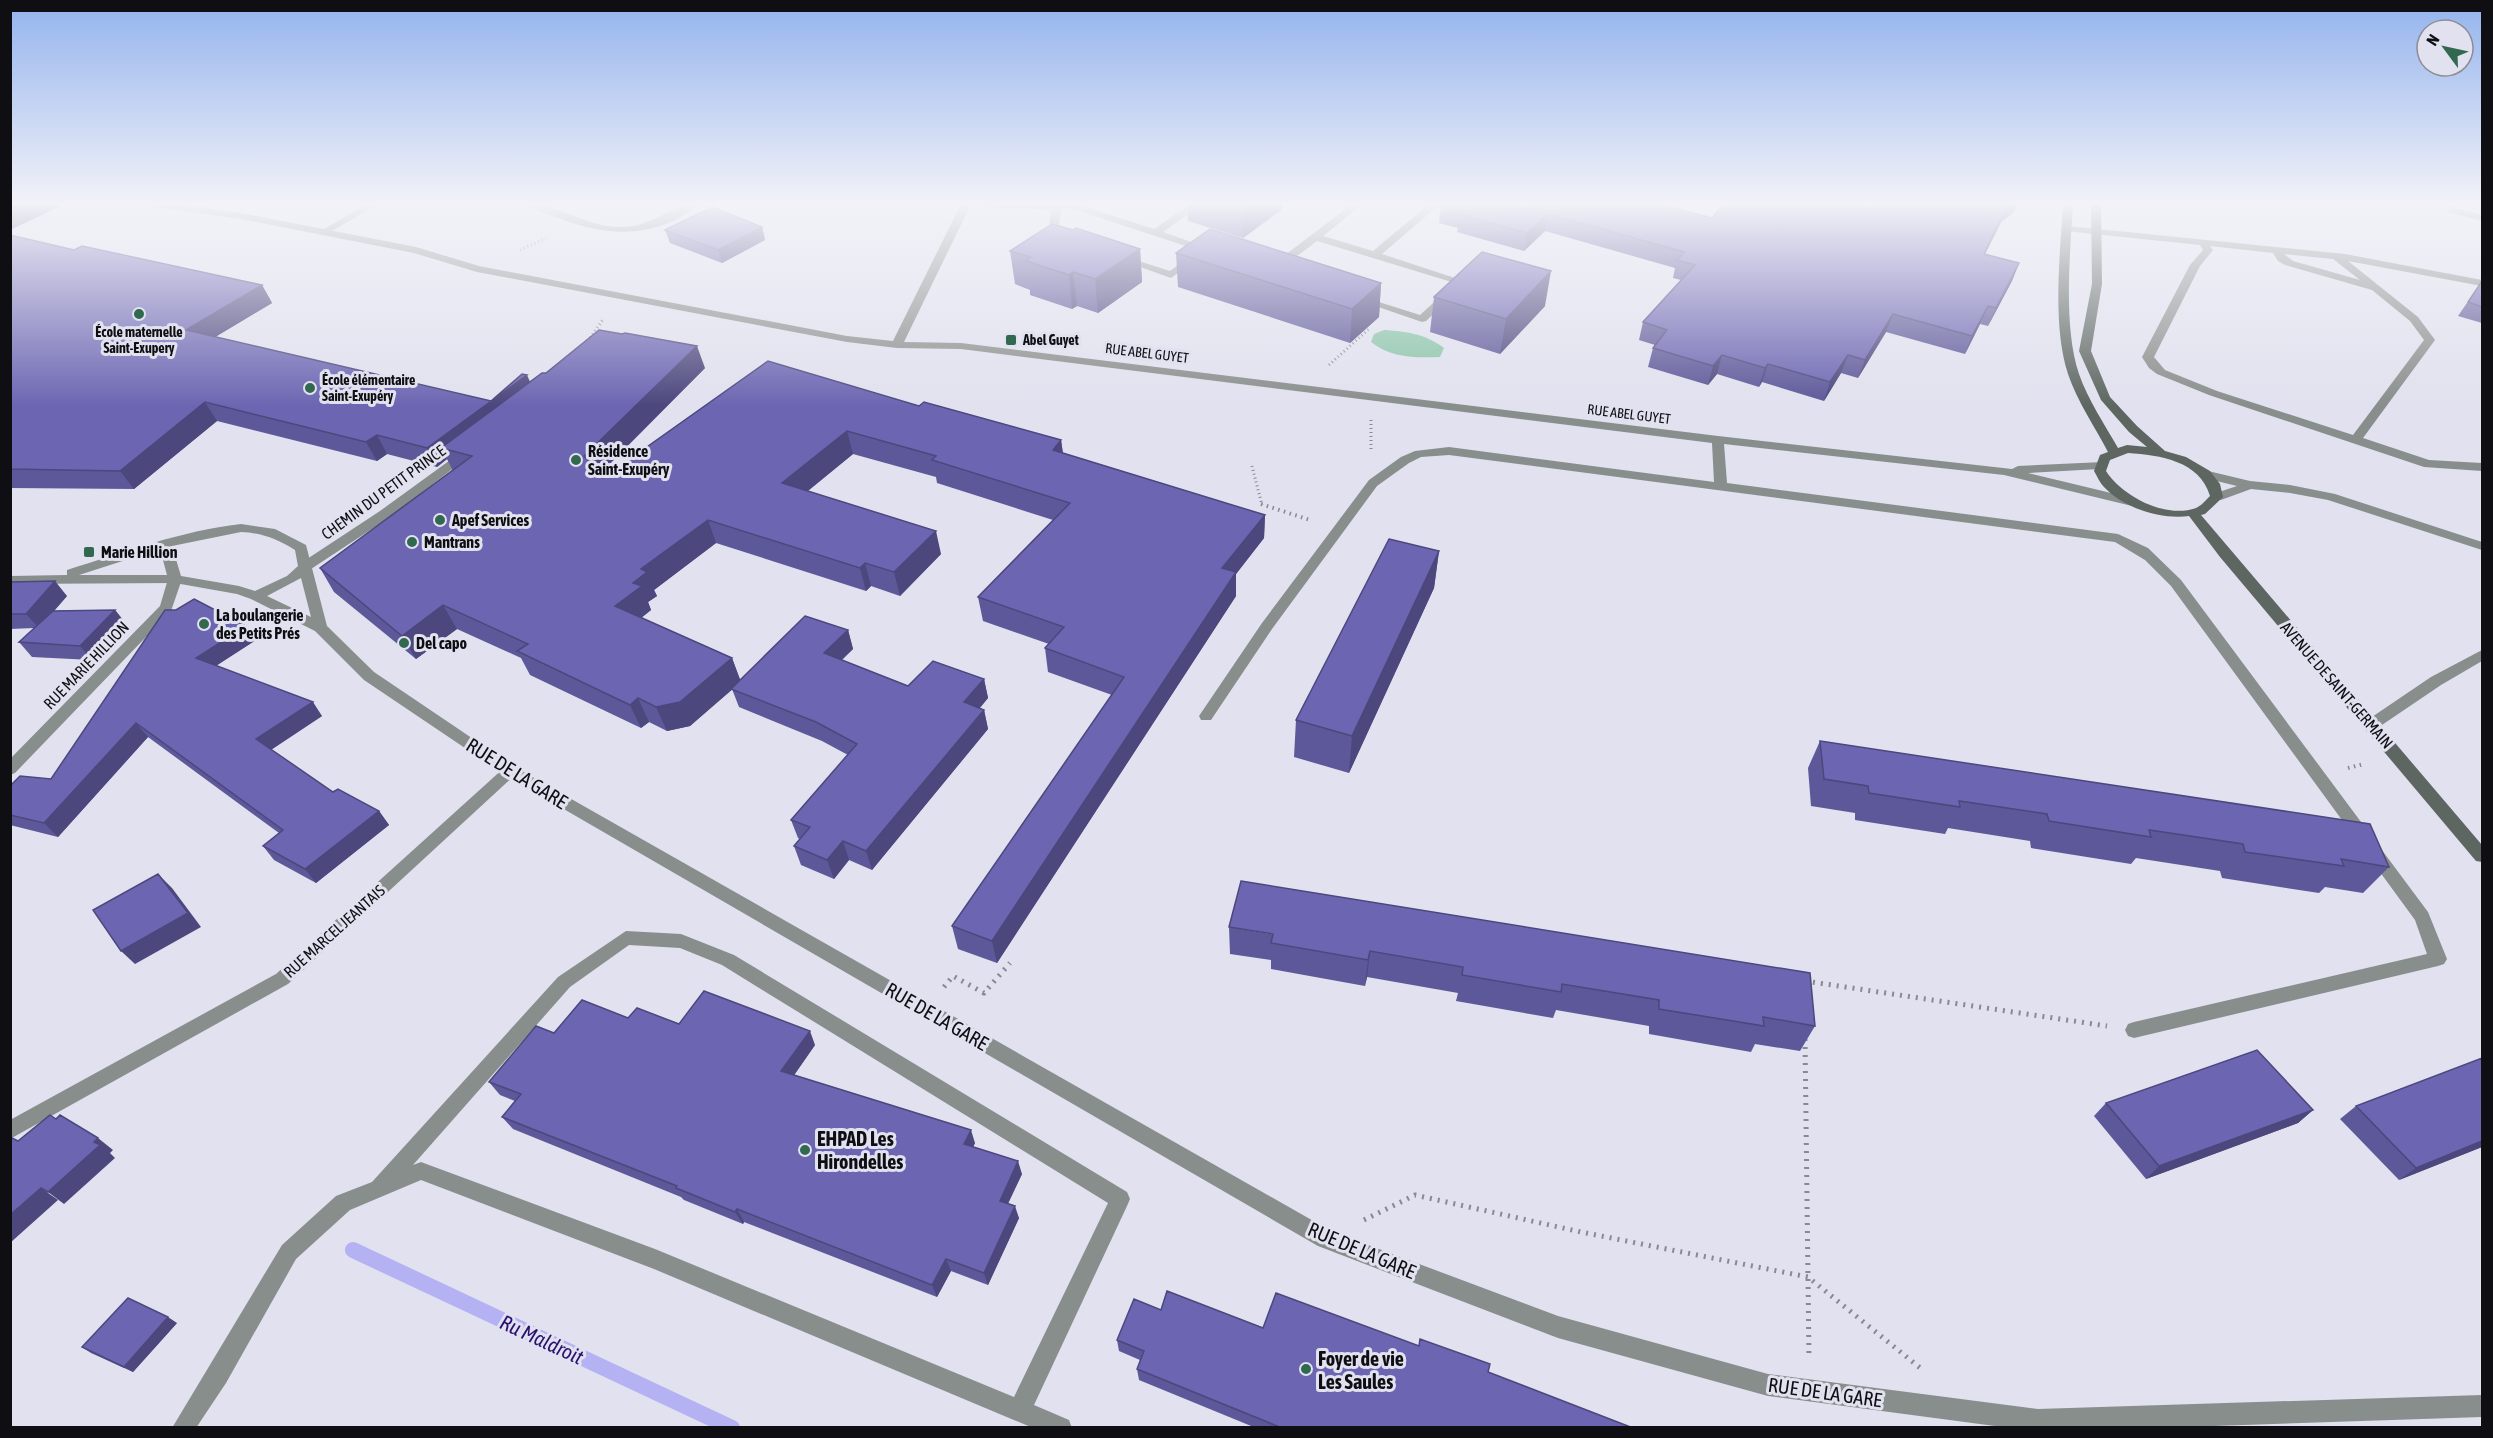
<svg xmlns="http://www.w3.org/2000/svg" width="2493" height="1438" font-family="'Asap Condensed',sans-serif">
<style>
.green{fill:#88c3a6}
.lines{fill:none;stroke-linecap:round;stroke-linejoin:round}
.stream{stroke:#b5b2f4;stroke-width:16}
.path-far2{stroke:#898993;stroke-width:3;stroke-dasharray:1 3;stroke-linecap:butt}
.path-far1{stroke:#898993;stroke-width:4;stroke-dasharray:1.5 4.5;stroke-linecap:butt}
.path{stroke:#898993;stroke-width:5;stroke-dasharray:2 6;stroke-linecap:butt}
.service{fill:#888e8b;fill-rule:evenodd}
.minor{fill:#888e8b;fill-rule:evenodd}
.tertiary{fill:#888e8b;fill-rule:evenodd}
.secondary{fill:#5d6661;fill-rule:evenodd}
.wall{fill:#5d5899}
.shaded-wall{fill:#4c477d}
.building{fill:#6c66b2;stroke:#4c477d;stroke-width:1.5}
.poi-dot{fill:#306850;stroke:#e1e1ef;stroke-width:2}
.labels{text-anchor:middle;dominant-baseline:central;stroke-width:6;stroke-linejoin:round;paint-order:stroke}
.far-poi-label{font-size:14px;font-weight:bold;fill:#0e0e13;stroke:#e1e1ef;text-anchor:start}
.far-street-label{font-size:14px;fill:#0e0e13;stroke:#e1e1ef}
.poi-label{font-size:16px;font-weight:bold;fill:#0e0e13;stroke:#e1e1ef;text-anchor:start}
.street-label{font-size:16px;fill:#0e0e13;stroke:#e1e1ef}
.near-street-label{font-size:20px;fill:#0e0e13;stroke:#e1e1ef}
.near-poi-label{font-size:20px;font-weight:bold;fill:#0e0e13;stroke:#e1e1ef;text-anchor:start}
.near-water-label{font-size:21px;font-style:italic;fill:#2b116f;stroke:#e1e1ef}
</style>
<rect width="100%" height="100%" fill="#e1e1ef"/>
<path class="green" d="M1384,330C1407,332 1424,333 1444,348L1440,357C1415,358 1391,358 1371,342L1374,334Z"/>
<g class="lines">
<path class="stream" d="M353,1250L732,1428"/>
<path class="path-far2" d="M520,250L546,238
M588,341L604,318
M1329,365L1370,328
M1371,420V452
M1252,466L1262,505"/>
<path class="path-far1" d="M1261,504L1310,520
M2348,768L2364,764"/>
<path class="path" d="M1805,981L2107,1026
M944,987L953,976L984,993L1010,963
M1805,1039L1809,1358
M1364,1220L1415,1195L1581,1232L1808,1277L1924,1371"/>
<path class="service" d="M367,204H379L325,235L317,233Z
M982,204H1076L1154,229L1190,204H1202L1163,232L1211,249L1171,278L1118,259L1123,256L1170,271L1198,250L1070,208L1061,211L1058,234L1066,238L1061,241L1048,235L1051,210L987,207Z
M1352,204H1363L1323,236L1373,251L1429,204H1440L1382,254L1467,282L1426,321L1422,322L1355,299L1360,296L1420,315L1455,283L1317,241L1280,269H1272V265Z
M2451,207L2482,215V221L2448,212L2446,210Z
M2068,226L2345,254L2482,280V286L2348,261L2418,317L2435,340L2363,438L2429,460L2482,463V471L2424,467L2209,395L2157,374L2149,368L2142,357L2190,265L2203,250L2200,245L2065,231L2063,229ZM2210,246L2273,253L2278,261L2285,265L2372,290L2410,321L2424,340L2353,435L2217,391L2165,370L2154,357L2200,266L2213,250ZM2284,254L2333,259L2360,280L2293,261Z
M464,450L468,451V457L390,517L311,569H301L299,566L301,563L380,511Z
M626,931L681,934L734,955L1127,1192L1130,1199L1127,1206L1034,1405L1069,1420L1072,1428H1033L654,1269L421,1180L350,1210L296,1259L226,1383L196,1428H172L282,1245L336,1196L372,1182L558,977ZM629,945L680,948L722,965L1108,1203L1014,1397L655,1249L421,1162L413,1165L570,987Z"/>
<path class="minor" d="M146,204H174L241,213L416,247L479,266L847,336L893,341L961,204H971L904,342L961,343L1718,436L2012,469L2018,466L2103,462L2105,465L2099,469L2028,473L2136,499L2138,502L2136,505L2132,506L2004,475L1724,444L1727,483L2118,534L2148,548L2181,580L2428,912L2447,959L2444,964L2438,966L2134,1038L2128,1036L2125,1030L2128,1024L2134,1022L2427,954L2415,920L2171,586L2145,560L2115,542L1449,455L1421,457L1409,463L1377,486L1272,629L1211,720H1201L1199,716L1262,623L1369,480L1401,457L1415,451L1449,447L1714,482L1712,443L961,349L897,348L847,342L477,272L414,253L241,219L151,207Z
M526,204C559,204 587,227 620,227C651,228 671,204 699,204C658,239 608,237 561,219C550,215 535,211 526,204Z
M175,575L182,579L171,611L15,773L10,775V759L160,606L168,579Z
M510,765L515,767L518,771L515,775L288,984L10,1139V1120L276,974L505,767Z"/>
<path class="tertiary" d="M2204,470L2250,481L2290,485L2335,494L2482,542V550L2328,500L2290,493L2251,489L2221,500H2213L2211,497L2213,494L2237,486L2200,477L2198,474Z
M241,524L275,529L306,545L327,626L374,672L515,767L1331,1231L1558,1316L1768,1374L2038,1409L2482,1395V1417L2155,1428H2010L1768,1396L1558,1338L1318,1246L505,775L364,680L315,631L251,599L237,594L175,583L10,584V576L67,575V570C124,552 181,531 241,524ZM241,532C262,533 277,539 295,550L298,566L287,576L255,591L239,586L181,576L172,546ZM160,549L167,575H79ZM301,578L311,617L267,596Z
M2482,650V661L2441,685L2376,729H2366L2363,725L2366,721L2431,677Z"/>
<path class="secondary" d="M2063,204H2073C2070,255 2063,326 2079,374C2088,400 2105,425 2118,448L2127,445L2147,447L2129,432L2101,400L2079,351L2092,284L2091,204H2101L2102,284L2091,351L2110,397L2137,426L2165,451L2186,457L2210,471L2220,484L2223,497L2205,514L2201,515L2482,845V862L2476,861L2220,557L2189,516C2162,520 2123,508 2104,487C2100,483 2097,476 2094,471L2100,455L2108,452C2095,427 2077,401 2068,374C2052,325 2060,255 2063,204ZM2128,453C2160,455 2200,461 2210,496C2206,500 2201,506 2196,508C2165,519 2122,496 2106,471L2110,460Z"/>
</g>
<path class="wall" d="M1187,204H1282V205L1281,210L1243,238L1188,221Z
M1723,204H2017L2014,212L2001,222L1985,254L2019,263L2012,281L1988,326L1980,324L1965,354L1886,332L1858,378L1841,373L1824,401L1762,382L1759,387L1717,374L1708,385L1648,367L1653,348L1655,345L1639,340L1643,322L1681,280L1673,278L1675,268L1545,231L1524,251L1457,232L1458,228L1439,223L1441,206L1712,218Z
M762,227L765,240L722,263L670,243L665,230Z
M1073,230L1140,249L1142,282L1098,313L1077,306L1072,309L1030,295V290L1015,284L1010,251Z
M10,235L74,250L262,285L272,303L215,337L491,401L546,373L705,368L600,474L603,478L919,406L1061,440L1063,453L1265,515L1264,538L1236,574V596L997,963L958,949L952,926L1112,695L1048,672L1045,648L1049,644L983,621L978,597L1053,520L937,483L936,477L853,454L808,491L941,554L900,596L871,586L866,591L716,543L654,590L657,596L648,602L651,610L641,618L732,658L740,680L848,630L853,649L842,660L908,686L984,679L988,698L980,708L984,710L988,729L872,870L849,860L834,879L801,865L794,846L800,839L798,838L791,820L848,755L822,741L739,707L732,689L690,726L667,731L649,722L641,728L530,675L521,658L457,629L416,659L334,592L320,568L453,471L447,459L437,467L387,454L377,461L217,421L134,489L10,488Z
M1176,253L1381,283L1379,317L1350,343L1178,287Z
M2482,281V323L2458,316Z
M1434,297L1545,306L1500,354L1430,332Z
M1439,551L1434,588L1349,773L1294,757L1296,720Z
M10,582L67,596L54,611L115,610L127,625L92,660L32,657L19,642L34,628L10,629Z
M246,626L256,640L216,666L322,716L271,750L333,792L379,811L389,825L316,883L274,860L263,846L279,833L148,737L58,837L10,825V786L51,779Z
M1820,741L2389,867L2363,893L2325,887L2319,893L2222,878L2220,871L2136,858L2131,864L2031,848L2030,841L1948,828L1945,834L1855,820V813L1811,806L1808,768Z
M1229,927L1815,1026L1800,1051L1755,1044L1751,1052L1649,1034V1026L1556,1010L1553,1018L1456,1001L1458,993L1367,977L1365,986L1271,969V960L1230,954Z
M679,1024L815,1045L794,1075L975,1143L973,1147L1022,1174L1008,1204L1019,1218L988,1285L951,1271L937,1297L744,1222L743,1224L684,1200L681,1197L513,1129L502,1117L515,1101L500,1095L489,1082L554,1033Z
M2106,1103L2313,1110L2298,1123L2146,1179L2094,1116Z
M2356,1106L2482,1147L2399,1180L2340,1119Z
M1161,1310L1263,1328L1488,1372L1633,1428H1256L1139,1380L1137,1369L1140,1360L1119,1351L1117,1340Z
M177,1323L133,1372L91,1353L82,1347Z"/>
<path class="shaded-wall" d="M17,204H59L61,206L10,230V207Z
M1252,204H1282V205L1281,210L1243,238V211Z
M2008,204H2017L2014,212L2001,222L1976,272L1984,254Z
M1548,214L1545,231L1524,251L1527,233Z
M762,227L765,240L722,263L718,250Z
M1140,249L1142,282L1098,313L1095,279Z
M2019,263L2012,281L1988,326L1996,308Z
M1551,271L1545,306L1500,354L1506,319Z
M1073,272L1077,306L1072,309L1069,275Z
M1381,283L1379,317L1350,343L1352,309Z
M262,285L272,303L197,348L186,330Z
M1988,306L1980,324L1965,354L1972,336Z
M1893,314L1886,332L1858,378L1865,360Z
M697,346L705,368L594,479L584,456Z
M1722,355L1717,374L1708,385L1713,366Z
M1848,355L1841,373L1824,401L1830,382Z
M1768,364L1762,382L1759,387L1765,368Z
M527,375L535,393L441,448L447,459L437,467L427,448Z
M205,402L217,421L134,489L120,471Z
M847,431L853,454L789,506L782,483Z
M377,435L387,454L377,461L366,442Z
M1061,440L1064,463L1053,450Z
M1265,515L1264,538L1236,574V596L997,963L992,941L1222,568Z
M708,520L716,543L654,590L657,596L648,602L651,610L626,630L615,606L641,569Z
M936,531L941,554L900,596L894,572Z
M1439,551L1434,588L1349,773L1352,736Z
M865,563L871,586L866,591L860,568Z
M55,581L67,596L39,628L26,614Z
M443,605L457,629L416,659L402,636Z
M115,610L127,625L92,660L80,646Z
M246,626L256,640L206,672L196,658Z
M848,630L853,649L829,671L824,653Z
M732,658L741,682L690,726L667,731L656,707Z
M984,679L988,698L968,721L964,702Z
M638,698L649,722L641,728L630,705Z
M313,702L322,716L266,753L256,739Z
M984,710L988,729L872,870L866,851Z
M136,723L148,737L58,837L44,823Z
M379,811L389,825L316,883L305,869Z
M843,841L849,860L834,879L827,860Z
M158,874L172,888L201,927L135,964L121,951Z
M1370,951L1367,977L1365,986L1368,960Z
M810,1031L815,1045L788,1084L781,1071Z
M2313,1110L2298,1123L2146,1179L2159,1166Z
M971,1130L975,1143L968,1157L964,1144Z
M98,1138L113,1150L110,1153L115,1158L64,1204L48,1192Z
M2482,1141V1147L2399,1180L2416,1168Z
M1018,1161L1022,1174L1003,1213L1000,1201Z
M41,1188L58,1200L10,1243V1215Z
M1015,1206L1019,1218L988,1285L984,1273Z
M737,1209L744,1222L743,1224L735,1212Z
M946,1259L951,1271L937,1297L932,1285Z
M168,1317L177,1323L133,1372L124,1367Z"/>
<path class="building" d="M1221,204H1252L1243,211Z
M1443,204H1660L1712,218L1723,204H1869L1875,206L1881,204H2008L1984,254L2019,263L1996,308L1988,306L1972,336L1893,314L1865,360L1848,355L1830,382L1768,364L1765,368L1722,355L1713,366L1653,348L1667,330L1643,322L1695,265L1677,260L1684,252L1548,214L1527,233L1459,214L1462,212L1441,206Z
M712,207L762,227L718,250L665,230Z
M1052,224L1073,230L1076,228L1140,249L1095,279L1073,272L1069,275L1026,261L1031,257L1010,251Z
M1210,229L1381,283L1352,309L1176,253Z
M10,235L74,250L82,246L262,285L186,330L491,401L522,374L527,375L427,448L377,435L366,442L205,402L120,471L10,469Z
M1482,252L1551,271L1506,319L1434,297Z
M2482,281V307L2468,302Z
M599,330L622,334L625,333L697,346L584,456L603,478L768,361L919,406L924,402L1061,440L1053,450L1265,515L1222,568L1236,572L992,941L952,926L1124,677L1045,648L1064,627L978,597L1070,503L932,460L936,456L847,431L782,483L936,531L894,572L865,563L860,568L708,520L641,569L647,572L633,583L642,586L615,606L732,658L680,702L656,707L638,698L630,705L517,651L528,644L443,605L402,636L320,568L472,456L441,448L542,373H546Z
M1389,539L1439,551L1352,736L1296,720Z
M55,581L26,614H10V582Z
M194,599L246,626L196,658L313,702L256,739L333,792L338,789L379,811L305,869L263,846L283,830L136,723L44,823L10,815V786L20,776L51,779L165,610H176Z
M115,610L80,646L19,642L53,611Z
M805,616L848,630L824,653L908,686L933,661L984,679L964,702L984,710L866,851L843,841L827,860L794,846L810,827L791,820L857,744L816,722L731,689Z
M1820,741L2370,824L2389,867L2341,859L2344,866L2245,852L2243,844L2149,830L2151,837L2049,821L2047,814L1959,801L1960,807L1869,793L1868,786L1824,779Z
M158,874L188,913L121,951L93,910Z
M1241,881L1810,973L1815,1026L1763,1017L1764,1026L1659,1009V1000L1562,984L1561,992L1462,975L1463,967L1370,951L1368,960L1271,943L1273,934L1229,927Z
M704,991L810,1031L781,1071L971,1130L964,1144L1018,1161L1000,1201L1015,1206L984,1273L946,1259L932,1285L737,1209L735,1212L676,1188L677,1186L502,1117L521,1094L489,1082L536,1026L554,1033L582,1000L628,1018L637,1008L679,1024Z
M2257,1050L2313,1110L2159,1166L2106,1103Z
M2482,1058V1141L2416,1168L2356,1106Z
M50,1115L56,1119L60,1115L98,1138L94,1142L100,1145L48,1192L41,1188L10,1215V1137L18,1141Z
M1167,1291L1263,1328L1276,1293L1419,1346L1420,1339L1490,1364L1488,1372L1633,1428H1282L1137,1369L1144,1351L1117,1340L1134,1299L1161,1310Z
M128,1298L168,1317L124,1367L82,1347Z"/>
<linearGradient id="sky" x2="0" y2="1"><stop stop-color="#93b3ed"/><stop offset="0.5" stop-color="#f2f2f8"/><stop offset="1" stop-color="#f2f2f8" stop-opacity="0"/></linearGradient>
<rect width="2493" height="406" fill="url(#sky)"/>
<g class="poi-dot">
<circle cx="139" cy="314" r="6"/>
<rect x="1005" y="334" width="12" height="12" rx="3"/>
<circle cx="310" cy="388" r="6"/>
<circle cx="576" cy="460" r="6"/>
<circle cx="440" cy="520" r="6"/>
<circle cx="412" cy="542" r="6"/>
<rect x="83" y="546" width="12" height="12" rx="3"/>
<circle cx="204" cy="624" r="6"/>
<circle cx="404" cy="643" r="6"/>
<circle cx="805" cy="1150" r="6"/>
<circle cx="1306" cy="1369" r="6"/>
</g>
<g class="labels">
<g class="far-poi-label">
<text x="139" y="332" text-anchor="middle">École maternelle<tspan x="139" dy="16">Saint-Exupery</tspan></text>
<text x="1023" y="340">Abel Guyet</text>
<text x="322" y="380">École élémentaire<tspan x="322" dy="16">Saint-Exupéry</tspan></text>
</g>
<g class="far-street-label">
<text transform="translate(1147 353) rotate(7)">RUE ABEL GUYET</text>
<text transform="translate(1629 414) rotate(7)">RUE ABEL GUYET</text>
</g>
<g class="poi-label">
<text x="588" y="451">Résidence<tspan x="588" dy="18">Saint-Exupéry</tspan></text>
<text x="452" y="520">Apef Services</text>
<text x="424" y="542">Mantrans</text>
<text x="101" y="552">Marie Hillion</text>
<text x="216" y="615">La boulangerie<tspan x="216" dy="18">des Petits Prés</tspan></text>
<text x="416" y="643">Del capo</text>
</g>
<g class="street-label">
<text transform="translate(383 492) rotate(-36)">CHEMIN DU PETIT PRINCE</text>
<text transform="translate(86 665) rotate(-46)">RUE MARIE HILLION</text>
<text transform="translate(2337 685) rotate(49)">AVENUE DE SAINT-GERMAIN</text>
<text transform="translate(334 931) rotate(-42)">RUE MARCEL JEANTAIS</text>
</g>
<g class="near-street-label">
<text transform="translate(517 773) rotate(32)">RUE DE LA GARE</text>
<text transform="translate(937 1016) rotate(30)">RUE DE LA GARE</text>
<text transform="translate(1362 1250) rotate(23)">RUE DE LA GARE</text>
<text transform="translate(1825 1392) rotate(8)">RUE DE LA GARE</text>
</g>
<g class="near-poi-label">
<text x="817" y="1138">EHPAD Les<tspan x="817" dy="23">Hirondelles</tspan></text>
<text x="1318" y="1358">Foyer de vie<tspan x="1318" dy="23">Les Saules</tspan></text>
</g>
<g class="near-water-label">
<text transform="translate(542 1339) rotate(25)">Ru Maldroit</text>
</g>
</g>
<rect width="2493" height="1438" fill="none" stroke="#0e0e13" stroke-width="24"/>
<g transform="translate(2445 48) rotate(303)"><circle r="28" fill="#e1e1ef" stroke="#8d8d97" stroke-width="1.5"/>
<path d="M0-4.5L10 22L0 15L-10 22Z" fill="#306850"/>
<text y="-9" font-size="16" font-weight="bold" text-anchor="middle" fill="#0e0e13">N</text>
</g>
</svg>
